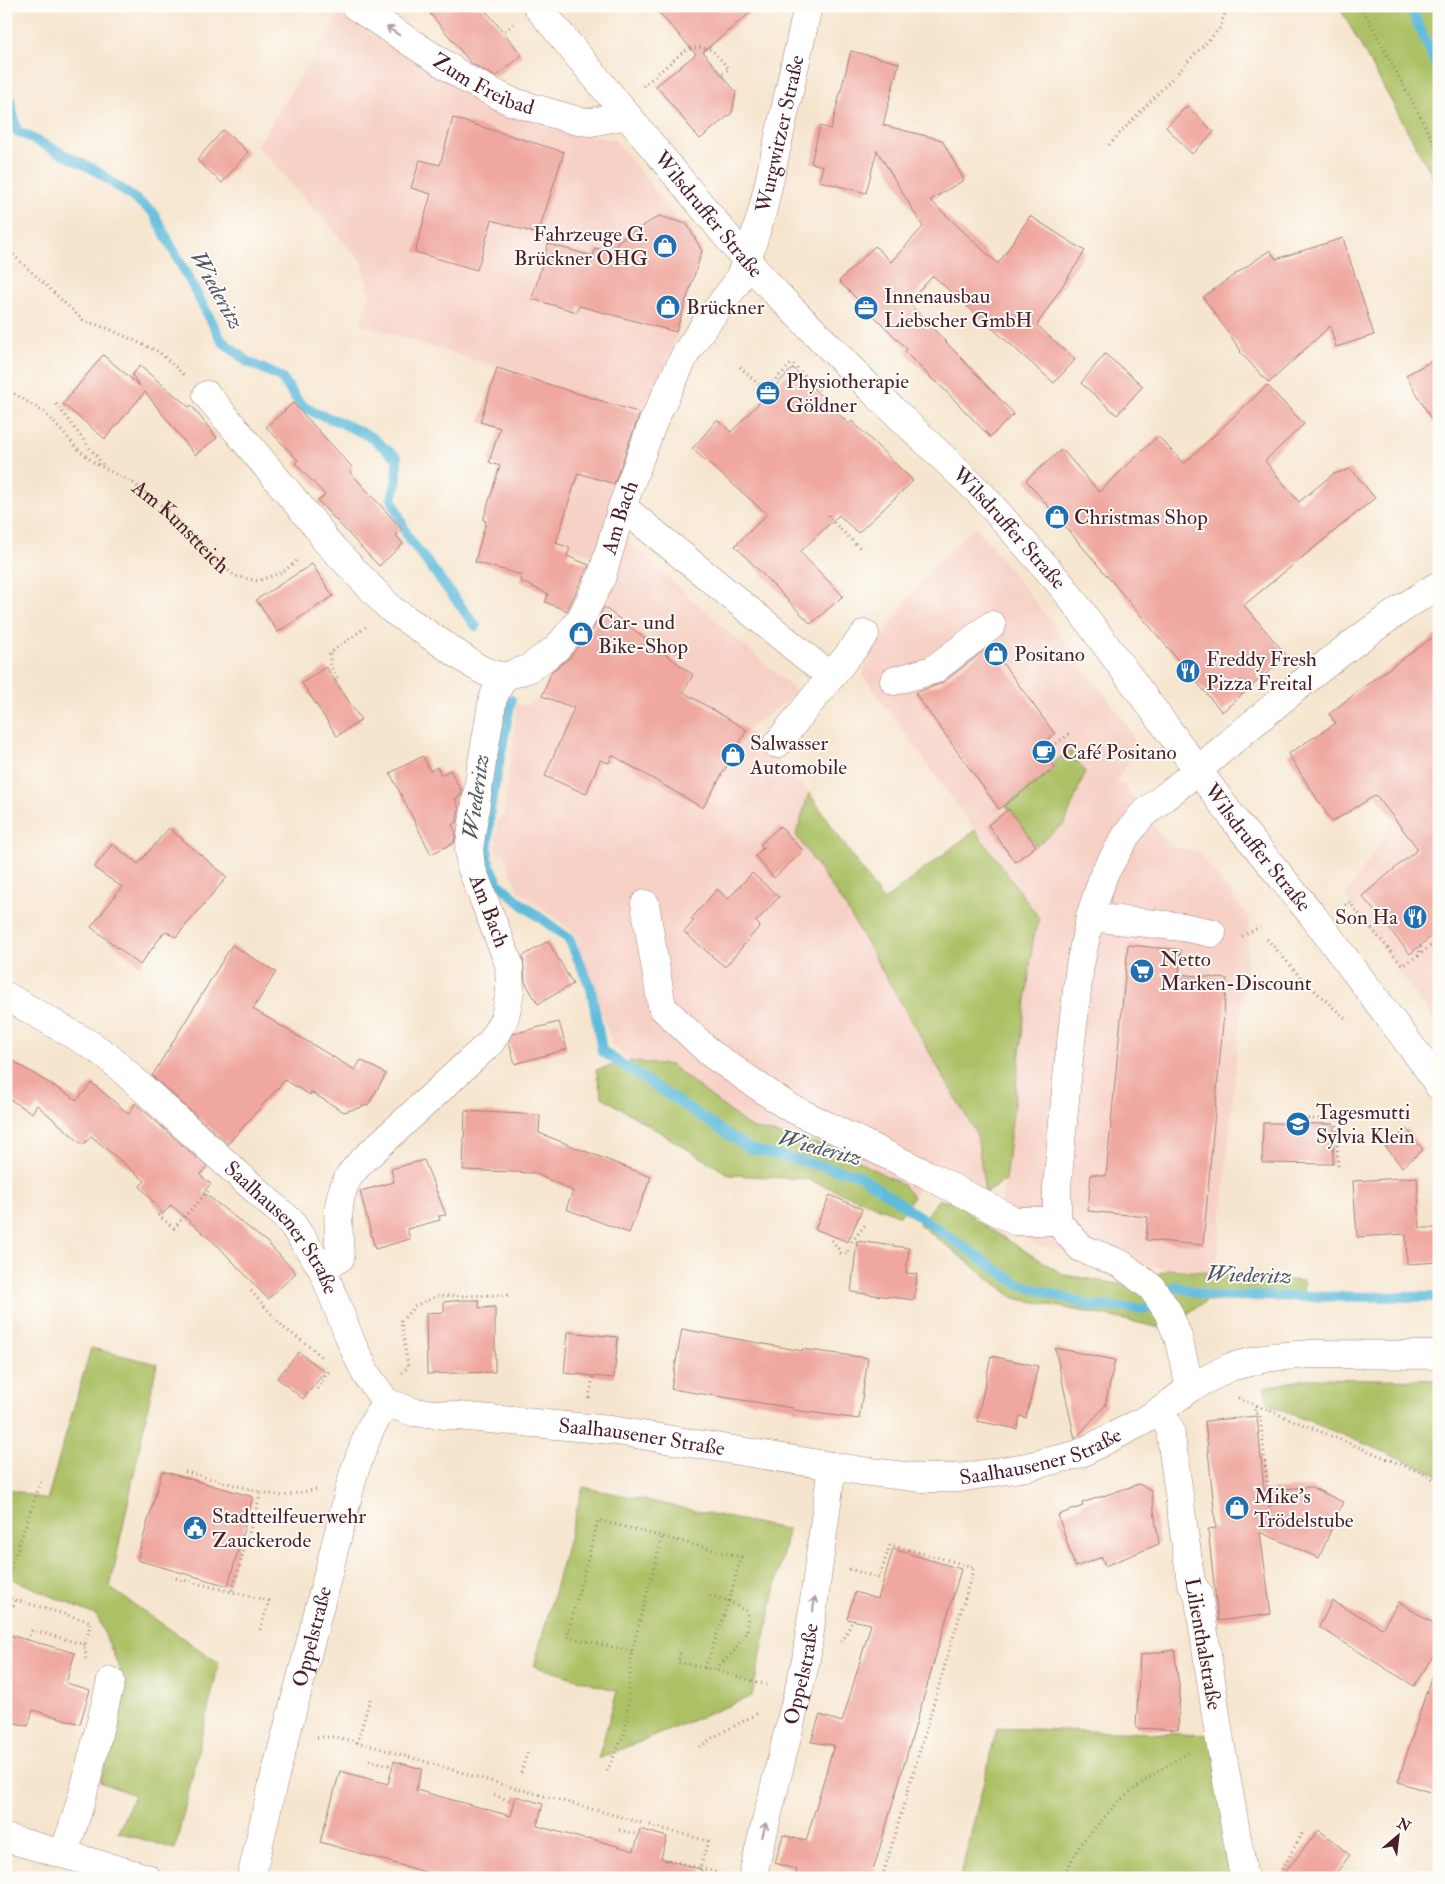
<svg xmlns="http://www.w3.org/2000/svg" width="1445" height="1884" font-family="'IM FELL Double Pica',serif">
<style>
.built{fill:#f7d1c6}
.green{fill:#acc165;stroke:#7b7048}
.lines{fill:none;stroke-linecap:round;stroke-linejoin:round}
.stream{stroke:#5ebbdc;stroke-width:10}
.building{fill:#efa79f}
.minor-casing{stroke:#a0827c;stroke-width:29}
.major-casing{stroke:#a0827c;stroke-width:29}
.path{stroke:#a0827c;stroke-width:3;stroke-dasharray:1 4;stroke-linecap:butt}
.minor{stroke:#fff;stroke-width:28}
.major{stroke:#fff;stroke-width:28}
.oneway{stroke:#ae9aa0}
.labels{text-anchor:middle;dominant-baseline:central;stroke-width:4;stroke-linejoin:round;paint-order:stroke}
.street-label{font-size:21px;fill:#4a1f2b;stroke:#fdfcf7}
.poi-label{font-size:21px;fill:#4a1f2b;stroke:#fdfcf7;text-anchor:start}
.water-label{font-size:22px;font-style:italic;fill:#515669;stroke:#fdfcf7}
</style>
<rect width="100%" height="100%" fill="#fdfcf7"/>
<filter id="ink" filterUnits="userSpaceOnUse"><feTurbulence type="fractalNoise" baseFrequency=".02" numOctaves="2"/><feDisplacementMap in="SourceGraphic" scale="10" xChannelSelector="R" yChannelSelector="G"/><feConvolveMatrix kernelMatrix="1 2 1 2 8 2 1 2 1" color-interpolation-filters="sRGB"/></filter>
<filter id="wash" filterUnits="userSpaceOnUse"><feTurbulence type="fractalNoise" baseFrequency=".0096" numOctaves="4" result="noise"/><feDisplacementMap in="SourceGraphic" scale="20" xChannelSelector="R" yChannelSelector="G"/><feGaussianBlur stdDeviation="1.12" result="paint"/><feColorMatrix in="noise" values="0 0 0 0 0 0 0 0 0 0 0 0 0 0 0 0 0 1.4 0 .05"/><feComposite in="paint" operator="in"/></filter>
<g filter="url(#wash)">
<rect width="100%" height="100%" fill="#f6e5ce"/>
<path class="built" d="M339,16L481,98L579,133L615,140L702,251L670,357L641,413L360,324L370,298L362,262L257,146Z
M532,459L619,486L597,557L483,520L500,466Z
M975,526L1045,614L1127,725L1135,742V754L1116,780L1124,785L1168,846L1198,852L1250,919L1216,1273L1169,1269L1038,1246L999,1223L1033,940L1039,918L863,675L866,661L918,585L932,568Z
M621,535L724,628L798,692L747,730L809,793L796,835L848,911L977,1135L985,1193L931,1163L913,1197L903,1185L832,1147L751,1128L671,1065L629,1061L613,1045L573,931L519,891L508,868L505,853L495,852L498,822L504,814L514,732L516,704L527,705L542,696L556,662L605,607L614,583Z
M1439,764V1027L1345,897L1425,774Z"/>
<path class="green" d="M1339,6H1439V188Z
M1070,750L1085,772L1065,823L1036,846L1006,805L1055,768L1053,763Z
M809,793L883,901L975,830L1039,918L1033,940L1005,1181L985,1193L977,1135L848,911L796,835Z
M629,1061L671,1065L751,1128L832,1147L903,1185L913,1197L900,1216L807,1179L730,1175L602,1097L596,1070Z
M938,1200L959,1203L977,1221L1064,1275L1132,1286L1169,1269L1303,1281L1304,1300L1206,1301L1165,1329L1117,1318L1014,1298L919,1224Z
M91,1348L157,1364L110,1588L219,1663L175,1849L118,1832L134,1795L100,1782L126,1684L97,1616L6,1576V1488L47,1500Z
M1312,1378L1439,1380V1477L1424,1468L1269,1405L1264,1387Z
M583,1487L788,1530L752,1696L598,1759L617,1691L534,1666Z
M997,1728L1211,1735L1236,1878H960Z"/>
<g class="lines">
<path class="stream" d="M1410,6L1439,72
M6,84L17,131L95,170L153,212L222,341L248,362L281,377L300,404L315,413L340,422L371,437L397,458V480L392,499L407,536L476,626
M511,700L490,810L487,859L499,884L523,905L569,939L591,988L602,1051L750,1149L859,1175L1018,1284L1092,1306L1147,1309L1175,1286L1208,1296L1439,1297"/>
</g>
<g id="blocks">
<path class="building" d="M424,6H482L522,55L496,77L471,63Z
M653,6H758L703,52L736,92L732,113L700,139L656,86L696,54Z
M851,51L899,63L883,125L942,140L964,180L930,200L998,264L1030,216L1085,251L1037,325L1075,360L1054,383L933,276L908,302L1014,414L990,437L936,381L935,382L905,352L907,349L839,281L875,246L891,262L923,227L877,150L866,193L819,181L823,166L811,163L820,126L831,129Z
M1187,106L1214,132L1192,154L1166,127Z
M453,118L564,152L538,234L492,220L477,270L415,252L431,194L411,188L420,160L440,165Z
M223,130L248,152L222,183L197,160Z
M659,216L687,224L702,251L676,332L579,306L577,312L532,299L548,244L593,256L595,248L614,254L618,241Z
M1343,238L1374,335L1336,347L1330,326L1269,383L1240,352L1241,351L1203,297L1270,250L1276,259Z
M1105,354L1143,386L1117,415L1081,383Z
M103,355L140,386L132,375L140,366L189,407L191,405L217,438L195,455L145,392L105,439L63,404Z
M1439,357V433L1406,375Z
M497,368L640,413L614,484L578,473L556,543L570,548L567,556L589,565L567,611L545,602L548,594L520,581L522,575L475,562L486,521L483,520L500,466L489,462L500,428L480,422Z
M793,368L849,424L852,421L913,481L858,533L839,515L800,552L843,596L811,624L735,546L767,514L692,449L717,420L731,432Z
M1267,385L1304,424L1265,461L1299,502L1333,474L1351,469L1375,498L1244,605L1287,656L1222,712L1026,480L1062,449L1099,492L1158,436L1184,464Z
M293,403L353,468L350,472L402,529L396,535L403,544L379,566L318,501L325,495L295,463L298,460L266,427Z
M312,564L333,596L278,632L256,600Z
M604,607L693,675L683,692L747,730L703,808L612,755L609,763L600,760L586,794L545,776L574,708L542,696L552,671L568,659L593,629Z
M1439,633V930L1410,954L1362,896L1418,849L1376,795L1332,822L1288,754L1336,723L1329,714L1366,685Z
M990,646L1055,734L1041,744L1055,768L999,809L915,693L942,683Z
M326,667L361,720L337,736L302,683Z
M423,756L430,771L437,767L441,775L450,770L462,792L461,795L455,799L459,808L457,822L452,825L456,832L454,843L431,854L390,773Z
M1009,809L1036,846L1015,862L988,825Z
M780,826L803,851L774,878L755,856L763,848L760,845Z
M169,828L227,877L176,937L165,931L140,965L91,927L122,887L94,868L112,844L138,864Z
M752,873L779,897L756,922L760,926L725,967L684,932L694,921L691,919L717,889L728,899Z
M548,941L573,984L538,1004L525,982L523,956Z
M232,945L276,972L253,1009L355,1070L361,1060L386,1074L368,1105L344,1112L311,1092L310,1095L285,1080L228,1144L152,1076Z
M1128,945L1181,950L1179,974L1227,979L1203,1245L1146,1240L1148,1217L1088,1211L1091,1174L1106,1176Z
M559,1022L567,1049L515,1064L509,1042L513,1034Z
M6,1057L77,1100L92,1083L129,1114L135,1103L207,1167L200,1175L211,1184L203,1192L268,1243L296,1273L268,1299L219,1247L171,1205L163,1214L140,1186L145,1181L91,1136L83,1145L37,1105L32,1113L6,1097Z
M465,1111L540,1115L539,1133L651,1177L629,1233L566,1209L573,1191L534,1173L463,1170Z
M1263,1123L1334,1124L1333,1164L1262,1163Z
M1407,1129L1423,1150L1402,1167L1385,1146Z
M424,1160L446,1215L439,1216L440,1220L407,1229L410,1239L375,1249L360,1191L394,1182L391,1169Z
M1417,1177L1420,1228H1439V1262L1407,1264L1406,1234L1357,1237L1353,1181Z
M830,1195L862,1209L848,1242L815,1229Z
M857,1241L909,1248L906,1273L917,1274L914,1300L851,1292Z
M461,1300H479V1308L495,1307V1372L427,1374L426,1313L444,1312V1302Z
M682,1329L802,1351V1349L868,1358L859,1419L793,1410V1408L671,1389Z
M568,1332L618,1337L614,1378L564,1373Z
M1055,1348L1115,1360L1105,1406L1075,1439Z
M299,1352L325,1372L303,1399L277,1378Z
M991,1356L1038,1366L1026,1418L1020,1416L1017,1429L977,1421Z
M1257,1416L1264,1490L1311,1487L1343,1502L1319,1558L1260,1532L1271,1614L1218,1621L1208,1529L1216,1528L1205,1421Z
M162,1471L253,1497L228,1586L137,1560Z
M1139,1484L1151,1490L1159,1544L1105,1566L1102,1557L1075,1567L1058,1515L1083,1506L1082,1503Z
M893,1549L961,1569L871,1878H795L797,1870L775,1863L783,1835L806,1841L834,1745L811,1742L820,1715L842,1722L871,1624L847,1619L855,1592L878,1599Z
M1332,1601L1382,1628L1399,1602L1439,1627V1647L1414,1686L1319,1627Z
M6,1634L75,1653L66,1683L90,1690L80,1724L33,1710L28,1726L6,1721Z
M1174,1650L1180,1692L1178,1730L1136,1728L1140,1655Z
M1433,1671L1439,1672V1795L1398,1782Z
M394,1761L422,1769L416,1790L511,1816L516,1796L543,1804L537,1826L588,1840L589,1838L634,1851L640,1829L667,1837L661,1858L702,1870L701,1878H446L320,1842L340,1771L388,1784Z
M1319,1830L1350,1855L1332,1878H1280Z"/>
</g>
</g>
<g filter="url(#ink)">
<use href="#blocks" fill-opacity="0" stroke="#a0827c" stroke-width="1"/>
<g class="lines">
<defs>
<g id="minor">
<path id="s2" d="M355,6L470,81L510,101L578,121L591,122L627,115"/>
<path d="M207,395L320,531L325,540L391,609L475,666L486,672L503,677"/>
<path d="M631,514L816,665L833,675"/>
<path d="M894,681L933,670L992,625"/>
<path d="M777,744L865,634"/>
<path d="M645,904L662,1007L710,1053L787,1106L926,1174L1015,1221H1057"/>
<path d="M1090,917L1104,874L1126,836L1141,816C1167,795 1193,775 1218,753C1288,694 1360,633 1439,585"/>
<path id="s3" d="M6,996L91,1045L106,1055L290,1221L322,1268L352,1344L366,1374L386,1402L413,1412L611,1430L862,1471L922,1478H959L1026,1467L1079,1454L1143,1421L1160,1411L1190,1388L1230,1367L1271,1357L1312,1354L1439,1355"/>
<path id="s4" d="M322,1268L340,1258C339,1232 334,1202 348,1178C352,1171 358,1166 363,1160L491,1042L505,1017L510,992L509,964L471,867L469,850L482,763L493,698L503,677L528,669L556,649L581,619L602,576L621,510L653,422L686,353L704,326L736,284L747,261L763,209L808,6"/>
<path d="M1190,1388L1178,1337L1168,1312L1152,1288L1121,1264L1081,1248L1057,1221V1187L1068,1068L1080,965L1090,917L1183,927L1212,933"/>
<path d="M1160,1411L1170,1429L1191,1583L1198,1593L1219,1735L1244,1878"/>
<path d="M6,1838L147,1878"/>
<path d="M63,1854C85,1798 96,1739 111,1681"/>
<path id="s5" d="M251,1878L273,1783L309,1648L354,1472L370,1429L386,1402"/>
<path id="s6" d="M752,1878L806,1660L832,1466"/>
</g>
<g id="major">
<path id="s7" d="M537,6L747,261L776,293L870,388L980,493L1063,587L1236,822L1313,916L1426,1066L1439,1086"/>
</g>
</defs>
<use href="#minor" class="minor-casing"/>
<use href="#major" class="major-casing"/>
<g class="path">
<path d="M1361,6L1439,152"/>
<path d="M505,31L513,24"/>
<path d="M643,86L684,51L698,47L712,50L729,69L721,74"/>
<path d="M1109,145L1220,28L1227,6"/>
<path d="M6,248L83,320L109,329L159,352L184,375"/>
<path d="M740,367L768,393"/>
<path id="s1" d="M6,388L46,414L78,449L93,462L133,483L169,511L219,563L235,576L258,581L283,572L299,559"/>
<path d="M765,390L792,363L822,392"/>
<path d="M56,404L103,465"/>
<path d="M829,515L828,517L860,548"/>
<path d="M335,681L338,679L330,666V653L366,627"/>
<path d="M1044,752L1071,733"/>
<path d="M1345,905L1349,902L1402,965L1418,956L1422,943"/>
<path d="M1242,936L1260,927"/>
<path d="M1267,939L1303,980L1345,1018"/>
<path d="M1418,956L1439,939"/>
<path d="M1308,1119H1337L1338,1170"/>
<path d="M158,1215L174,1228L208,1191"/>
<path d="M832,1240L841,1253L847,1254L850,1244L865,1225"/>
<path d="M251,1291L284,1328L312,1348L323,1359"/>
<path d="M402,1373L408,1367L401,1321L415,1306L437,1296L512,1295"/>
<path d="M317,1389L329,1371"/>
<path d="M589,1398L593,1377"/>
<path d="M1238,1398L1422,1473L1439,1482"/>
<path d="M1257,1405L1254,1412L1260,1416L1271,1519"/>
<path d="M185,1472L261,1492L232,1592"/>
<path d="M261,1492L283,1496L318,1489"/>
<path d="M849,1569L879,1578L890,1545L974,1567L882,1878"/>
<path d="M171,1577L269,1601L259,1633"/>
<path d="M6,1582L42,1478"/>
<path d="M6,1597L91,1622L85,1645L86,1662"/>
<path d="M13,1606L16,1599"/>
<path d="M27,1640L32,1630L85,1645"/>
<path d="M842,1642L853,1620"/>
<path d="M632,1651L567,1637L598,1520L741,1557L729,1601L748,1612L747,1631L734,1651L715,1670"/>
<path d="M680,1653L678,1662L715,1670L767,1685"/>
<path d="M705,1668L729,1601L709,1595"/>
<path d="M317,1737H336L372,1746L497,1783L708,1841L700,1868L666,1859V1862"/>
<path d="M357,1743L370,1699"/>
<path d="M700,1747L712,1738L760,1712"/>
<path d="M369,1760L392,1766"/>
<path d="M607,1771L625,1732L632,1651L662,1537"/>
<path d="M521,1773L528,1750"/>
<path d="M494,1795L514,1802"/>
<path d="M619,1830L638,1835"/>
<path d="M700,1868L716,1872L714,1878"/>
<path d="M1062,1878L1081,1843L1119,1801L1155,1773L1189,1752"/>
<path d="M1277,1878L1303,1832"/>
</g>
<use href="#minor" class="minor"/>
<use href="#major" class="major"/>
</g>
<defs><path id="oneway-shaft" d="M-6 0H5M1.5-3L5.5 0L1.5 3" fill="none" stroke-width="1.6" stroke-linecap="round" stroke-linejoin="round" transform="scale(1.25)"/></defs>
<g class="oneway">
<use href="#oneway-shaft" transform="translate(393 31) rotate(-147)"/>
<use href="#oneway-shaft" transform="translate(814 1604) rotate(-82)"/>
<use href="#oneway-shaft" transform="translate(764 1830) rotate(-76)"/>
</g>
</g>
<defs>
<symbol id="shop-disc" viewBox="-11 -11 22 22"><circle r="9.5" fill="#1f6fb2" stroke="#fdfcf7"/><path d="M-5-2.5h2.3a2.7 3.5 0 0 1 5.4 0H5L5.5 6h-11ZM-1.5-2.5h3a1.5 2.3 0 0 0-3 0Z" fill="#fff"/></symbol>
<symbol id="office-disc" viewBox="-11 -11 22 22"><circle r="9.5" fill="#1f6fb2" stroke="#fdfcf7"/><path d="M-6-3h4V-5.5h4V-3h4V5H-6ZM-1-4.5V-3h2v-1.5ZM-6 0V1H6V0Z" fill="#fff"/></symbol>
<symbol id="restaurant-disc" viewBox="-11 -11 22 22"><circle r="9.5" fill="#1f6fb2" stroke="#fdfcf7"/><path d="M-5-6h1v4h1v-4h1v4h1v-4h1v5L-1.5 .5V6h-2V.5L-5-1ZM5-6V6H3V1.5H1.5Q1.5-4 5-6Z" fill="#fff"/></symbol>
<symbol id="cafe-disc" viewBox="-11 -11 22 22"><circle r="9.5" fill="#1f6fb2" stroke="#fdfcf7"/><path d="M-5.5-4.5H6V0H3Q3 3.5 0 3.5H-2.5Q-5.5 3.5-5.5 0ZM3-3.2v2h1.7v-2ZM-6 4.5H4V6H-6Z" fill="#fff"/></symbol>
<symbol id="supermarket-disc" viewBox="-11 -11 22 22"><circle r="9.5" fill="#1f6fb2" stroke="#fdfcf7"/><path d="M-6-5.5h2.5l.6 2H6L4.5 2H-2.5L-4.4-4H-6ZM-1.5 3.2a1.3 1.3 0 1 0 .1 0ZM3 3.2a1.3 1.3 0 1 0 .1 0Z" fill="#fff"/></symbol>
<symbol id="school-disc" viewBox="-11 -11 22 22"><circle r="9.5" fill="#1f6fb2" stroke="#fdfcf7"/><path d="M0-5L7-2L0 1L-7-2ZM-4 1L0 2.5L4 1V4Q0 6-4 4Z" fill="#fff"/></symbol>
<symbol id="civic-disc" viewBox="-11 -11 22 22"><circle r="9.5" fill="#1f6fb2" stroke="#fdfcf7"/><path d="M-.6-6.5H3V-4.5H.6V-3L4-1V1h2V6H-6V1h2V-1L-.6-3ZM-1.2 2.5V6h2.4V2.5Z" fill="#fff"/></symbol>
</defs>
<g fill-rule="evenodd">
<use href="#shop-disc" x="651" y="232" width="28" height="28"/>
<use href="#shop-disc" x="654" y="293" width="28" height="28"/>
<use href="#office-disc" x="852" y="294" width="28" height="28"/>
<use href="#office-disc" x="754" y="379" width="28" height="28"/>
<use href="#shop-disc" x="1043" y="503" width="28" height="28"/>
<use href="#shop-disc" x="567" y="620" width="28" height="28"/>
<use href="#shop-disc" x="982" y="640" width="28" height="28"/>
<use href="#restaurant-disc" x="1174" y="657" width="28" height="28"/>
<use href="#cafe-disc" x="1030" y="738" width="28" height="28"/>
<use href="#shop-disc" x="719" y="741" width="28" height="28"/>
<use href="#restaurant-disc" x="1401" y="903" width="28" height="28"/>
<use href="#supermarket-disc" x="1128" y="957" width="28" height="28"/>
<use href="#school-disc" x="1284" y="1110" width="28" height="28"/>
<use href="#shop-disc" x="1223" y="1494" width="28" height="28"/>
<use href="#civic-disc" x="181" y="1514" width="28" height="28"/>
</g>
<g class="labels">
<g class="street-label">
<text stroke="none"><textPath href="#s2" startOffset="151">Zum Freibad</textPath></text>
<text stroke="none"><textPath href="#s4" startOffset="1309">Wurgwitzer Straße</textPath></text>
<text stroke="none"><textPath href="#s7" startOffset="270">Wilsdruffer Straße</textPath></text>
<text stroke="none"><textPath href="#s4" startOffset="889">Am Bach</textPath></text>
<text stroke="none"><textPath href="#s1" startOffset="225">Am Kunstteich</textPath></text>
<text stroke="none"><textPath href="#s7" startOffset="705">Wilsdruffer Straße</textPath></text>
<text stroke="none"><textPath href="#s7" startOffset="1110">Wilsdruffer Straße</textPath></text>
<text transform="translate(489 911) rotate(69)">Am Bach</text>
<text stroke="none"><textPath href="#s3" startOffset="364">Saalhausener Straße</textPath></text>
<text stroke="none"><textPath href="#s3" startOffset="829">Saalhausener Straße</textPath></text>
<text stroke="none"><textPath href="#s3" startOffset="1234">Saalhausener Straße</textPath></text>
<text stroke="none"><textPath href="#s5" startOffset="249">Oppelstraße</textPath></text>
<text transform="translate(1203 1644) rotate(80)">Lilienthalstraße</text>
<text stroke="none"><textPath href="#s6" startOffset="210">Oppelstraße</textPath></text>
</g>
<g class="poi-label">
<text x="648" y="234" text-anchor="end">Fahrzeuge G.<tspan x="648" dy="24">Brückner OHG</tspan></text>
<text x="884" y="296">Innenausbau<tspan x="884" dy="24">Liebscher GmbH</tspan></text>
<text x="686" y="307">Brückner</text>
<text x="786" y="381">Physiotherapie<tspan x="786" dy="24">Göldner</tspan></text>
<text x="1074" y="517">Christmas Shop</text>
<text x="598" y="622">Car- und<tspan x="598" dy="24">Bike-Shop</tspan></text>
<text x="1014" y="654">Positano</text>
<text x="1206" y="659">Freddy Fresh<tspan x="1206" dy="24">Pizza Freital</tspan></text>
<text x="750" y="743">Salwasser<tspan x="750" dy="24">Automobile</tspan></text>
<text x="1062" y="752">Café Positano</text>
<text x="1398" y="917" text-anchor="end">Son Ha</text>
<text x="1160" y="959">Netto<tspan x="1160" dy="24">Marken-Discount</tspan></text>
<text x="1316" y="1112">Tagesmutti<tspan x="1316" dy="24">Sylvia Klein</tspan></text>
<text x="1254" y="1496">Mike's<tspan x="1254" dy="24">Trödelstube</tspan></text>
<text x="212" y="1516">Stadtteilfeuerwehr<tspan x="212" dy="24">Zauckerode</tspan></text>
</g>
<g class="water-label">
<text transform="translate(217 290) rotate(61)">Wiederitz</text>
<text transform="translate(476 797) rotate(-82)">Wiederitz</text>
<text transform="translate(820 1148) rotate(15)">Wiederitz</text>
<text transform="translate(1249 1275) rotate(2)">Wiederitz</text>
</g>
</g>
<rect width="1445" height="1884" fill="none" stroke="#fdfcf7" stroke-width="25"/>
<g transform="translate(1398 1836) rotate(28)" stroke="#fdfcf7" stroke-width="4" paint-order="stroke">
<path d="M0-4L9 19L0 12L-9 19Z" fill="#4a1f2b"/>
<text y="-8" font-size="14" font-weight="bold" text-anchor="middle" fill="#4a1f2b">N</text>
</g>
</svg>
